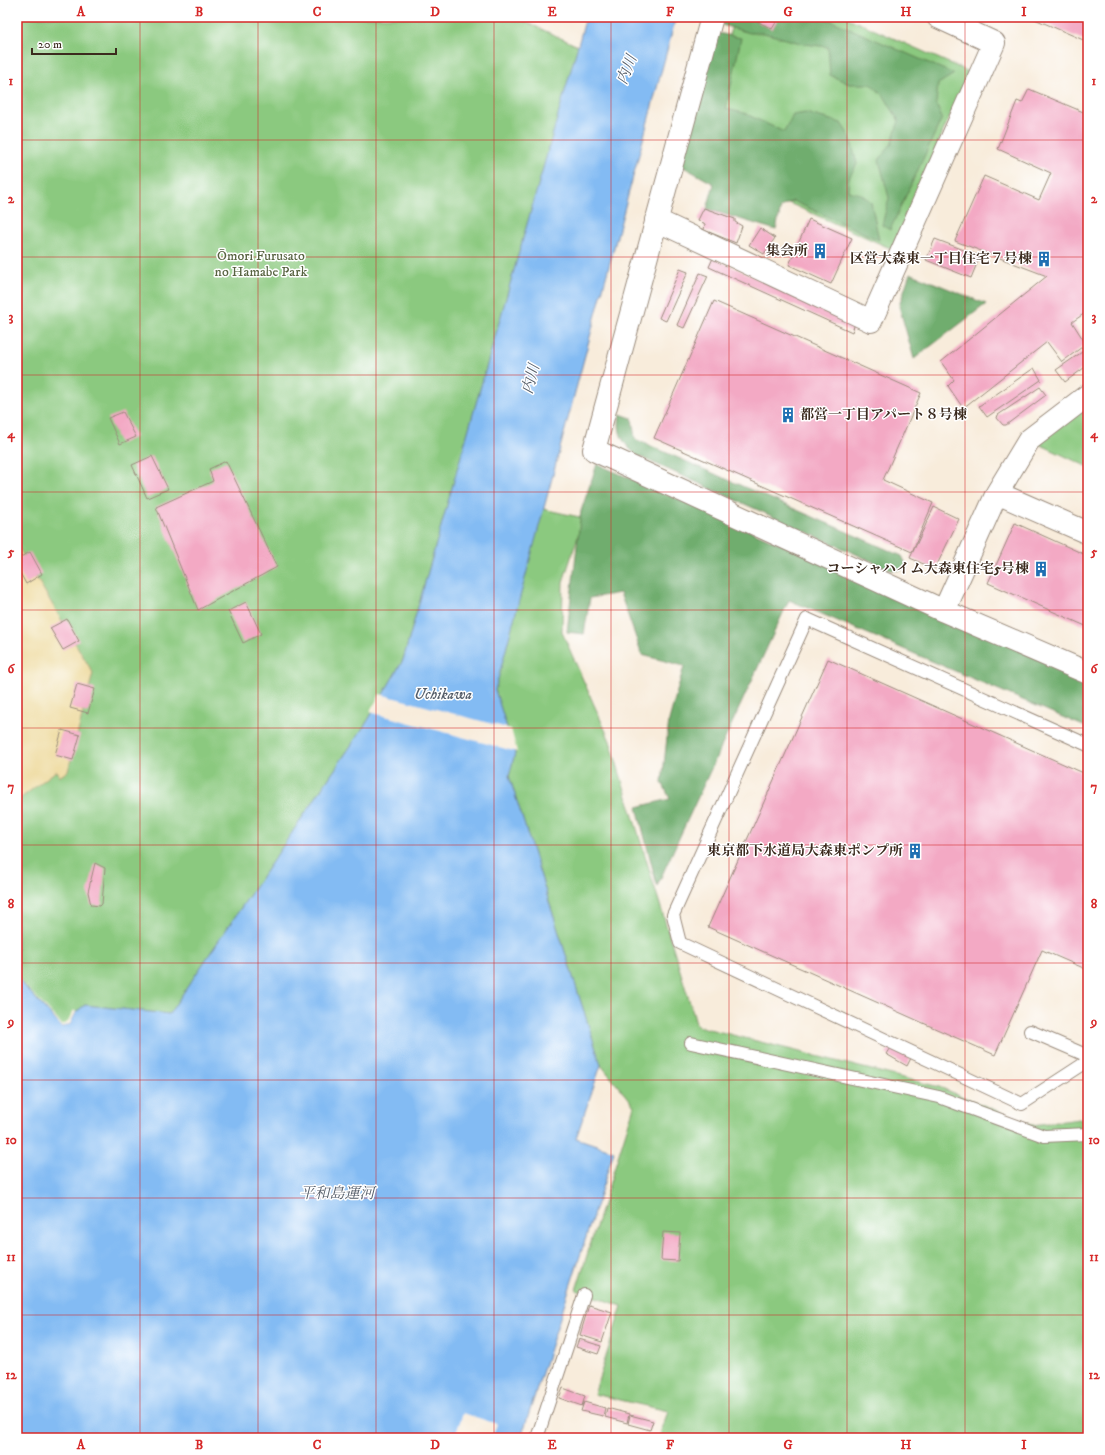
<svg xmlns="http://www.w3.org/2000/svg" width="1105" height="1455" font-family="'IM FELL DW Pica','Noto Serif JP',serif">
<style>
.green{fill:#8bc97f;stroke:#637a4e}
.forest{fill:#70ad6e;stroke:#566c46}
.sand{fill:#eeda9e;stroke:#94825e}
.water{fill:#83bbf3;stroke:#5f7288}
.pier{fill:#f8ecdb}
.building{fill:#f3a9c4}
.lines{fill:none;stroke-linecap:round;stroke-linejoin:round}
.service-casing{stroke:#9a8b7c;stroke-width:14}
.minor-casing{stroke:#9a8b7c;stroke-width:24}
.service{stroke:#fff;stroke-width:12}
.minor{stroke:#fff;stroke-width:22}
.grid{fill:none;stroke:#d62828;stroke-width:1;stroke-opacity:0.55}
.labels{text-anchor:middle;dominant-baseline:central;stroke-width:3;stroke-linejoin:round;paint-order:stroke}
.poi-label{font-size:14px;font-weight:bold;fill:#3b2a1e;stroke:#fff;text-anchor:end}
.park-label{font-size:14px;fill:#576240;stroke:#fff}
.water-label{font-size:15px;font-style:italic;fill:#545d69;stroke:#fff}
.neatline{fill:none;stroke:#d62828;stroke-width:1.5}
.grid-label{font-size:13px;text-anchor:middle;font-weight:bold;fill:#d62828}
</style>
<rect width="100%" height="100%" fill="#fff"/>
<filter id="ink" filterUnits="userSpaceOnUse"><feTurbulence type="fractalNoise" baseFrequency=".025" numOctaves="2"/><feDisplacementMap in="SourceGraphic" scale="8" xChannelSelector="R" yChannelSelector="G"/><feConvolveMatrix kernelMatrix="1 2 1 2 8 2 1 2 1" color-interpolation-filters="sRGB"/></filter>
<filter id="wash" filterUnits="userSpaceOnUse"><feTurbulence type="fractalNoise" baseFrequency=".012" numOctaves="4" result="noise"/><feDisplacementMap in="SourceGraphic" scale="16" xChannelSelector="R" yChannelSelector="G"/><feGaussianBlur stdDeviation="0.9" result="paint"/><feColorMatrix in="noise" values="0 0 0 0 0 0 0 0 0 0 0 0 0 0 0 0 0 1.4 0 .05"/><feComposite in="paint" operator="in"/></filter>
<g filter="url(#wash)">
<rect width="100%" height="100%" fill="#f8ecdb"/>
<path class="green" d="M17,17H515L578,46L403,660L367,722L169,1014L85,1005L76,1012L70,1024L62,1027L17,978Z
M735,17H846L969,72L892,249L688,158Z
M1088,404V467L1037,443Z
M543,509L584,518L563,582L562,632L610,741L697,1026L939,1087L1032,1125L1088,1118V1438H659L668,1411L594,1394L622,1306L576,1290L634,1106L601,1065L509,776L515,753L495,690Z"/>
<path class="forest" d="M726,17H823L954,74L938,84L936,104L942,118L890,230L882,225L889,198L879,160L891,144L899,121L884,96L871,84H849L830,75L828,47L804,44L764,33H750L722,25Z
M718,33L741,38L726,109L744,113L784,132L793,115L806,113L841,123L850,137L857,164L849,178L848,191L861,194L871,202L879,240L793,201L781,207L776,230L707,209L714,184L680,165Z
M910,273L986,304L914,359L899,306Z
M620,414L632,418L635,439L902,556L906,564L902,570H891L636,455C622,442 617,434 620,414Z
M597,464L1088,678V728L789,600L657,886L637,807L670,799L662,782L669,720L684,666L642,655L620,593L590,598L584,634L567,632L581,511Z"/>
<path class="sand" d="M17,545L93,673L68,771L59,777L58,772L56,771L17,801Z"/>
<path class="water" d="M586,17H676L495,690L515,753L509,776L601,1065L576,1138L614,1151L521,1438H17V978L62,1027L70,1024L76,1012L85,1005L169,1014L367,722L403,660Z"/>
<path class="pier" d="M380,694L511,729L517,752L370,712Z
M17,976L62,1025L68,1022L74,1010L76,1012L70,1024L62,1027Z
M463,1413L497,1424L492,1438H441L443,1432L455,1436Z"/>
<g id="blocks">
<path class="building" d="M761,17H774L778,19L772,29L758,22Z
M1030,17H1088V42Z
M1029,89L1088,114V311L1072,322L1086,344L1062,362L1047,342L963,408L948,386L954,380L941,362L1047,276L955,241L984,176L1039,200L1051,173L998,149L1017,101L1022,103Z
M704,208L735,219V222L742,226L736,243L704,230L705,224L698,220Z
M809,219L852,238L831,284L789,265Z
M760,228L775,238L764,254L749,245Z
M935,239L980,256L971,278L926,260Z
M713,258L855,323L852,332L709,267Z
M680,269L688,272L666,321L659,318Z
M700,273L708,276L684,328L677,325Z
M714,301L921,393L883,480L933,503L912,552L654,438Z
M1085,350L1088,354V365L1065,382L1056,370Z
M1034,368L1041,380L987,417L979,406Z
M1040,387L1046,395L1006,425H1003L997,418L998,415Z
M123,412L136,437L120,444L108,418Z
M152,456L168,489L147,498L132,465Z
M226,461L277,567L198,610L156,507L213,481L209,469Z
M934,507L959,519L935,569L910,558Z
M1015,523L1088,556V627L988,583Z
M30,552L42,574L26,584L17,567V559Z
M246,602L261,634L243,643L228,611Z
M67,619L79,641L63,650L50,628Z
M828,659L1088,775V970L1042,950L995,1055L708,927Z
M77,684L95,689L88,713L70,708Z
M62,730L80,735L73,760L55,755Z
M95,863L105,868L102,904L100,906L91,905L88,892Z
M891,1046L911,1058L907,1066L886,1054Z
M663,1232L680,1233L678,1261L661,1260Z
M589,1305L612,1312L602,1342L580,1335Z
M579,1339L601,1346L598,1354L576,1347Z
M563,1388L585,1396L582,1406L559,1398Z
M584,1402L605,1408L603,1416L581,1411Z
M607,1408L629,1414L627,1423L605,1417Z
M630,1415L653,1421L650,1430L628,1424Z"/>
</g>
</g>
<g filter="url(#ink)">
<use href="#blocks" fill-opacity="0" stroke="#9a8b7c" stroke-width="1"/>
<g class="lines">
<defs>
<path id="service" d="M1088,745L807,619L673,915L680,943L1022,1104L1088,1061
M1030,1031L1088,1056
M691,1043L939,1097L1044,1136L1088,1134
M537,1438L584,1295"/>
<path id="minor" d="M712,17L594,450L944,611L1088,673
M656,220L871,321L994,43L938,17
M997,493L1088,533
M944,611L997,493L1029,440L1088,395"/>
</defs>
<use href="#service" class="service-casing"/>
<use href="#minor" class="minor-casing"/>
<use href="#service" class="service"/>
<use href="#minor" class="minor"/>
</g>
</g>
<path class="grid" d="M140,17V1438M258,17V1438M376,17V1438M494,17V1438M611,17V1438M729,17V1438M847,17V1438M965,17V1438M17,140H1088M17,257H1088M17,375H1088M17,492H1088M17,610H1088M17,728H1088M17,845H1088M17,963H1088M17,1080H1088M17,1198H1088M17,1315H1088"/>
<defs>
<symbol id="building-bare" viewBox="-9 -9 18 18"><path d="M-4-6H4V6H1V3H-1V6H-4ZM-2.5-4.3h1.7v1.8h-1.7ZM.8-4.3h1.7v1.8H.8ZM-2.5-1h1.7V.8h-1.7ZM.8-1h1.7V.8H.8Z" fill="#1f6fb2" stroke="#fff" stroke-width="2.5" paint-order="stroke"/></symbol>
</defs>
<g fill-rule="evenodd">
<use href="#building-bare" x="809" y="240" width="22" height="22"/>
<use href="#building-bare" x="1033" y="248" width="22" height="22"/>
<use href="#building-bare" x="777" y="404" width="22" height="22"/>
<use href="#building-bare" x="1030" y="558" width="22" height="22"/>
<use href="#building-bare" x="904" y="840" width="22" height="22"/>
</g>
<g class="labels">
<g class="poi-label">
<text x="808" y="251">集会所</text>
<text x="1032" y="259">区営大森東一丁目住宅７号棟</text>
<text x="800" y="415" text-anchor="start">都営一丁目アパート８号棟</text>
<text x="1029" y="569">コーシャハイム大森東住宅5号棟</text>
<text x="903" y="851">東京都下水道局大森東ポンプ所</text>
</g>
<g class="park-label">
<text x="261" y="256">Ōmori Furusato<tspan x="261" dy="16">no Hamabe Park</tspan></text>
</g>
<g class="water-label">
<text transform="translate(627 70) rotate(-69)">内川</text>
<text transform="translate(531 379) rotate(-75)">内川</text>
<text x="443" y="694">Uchikawa</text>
<text x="337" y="1193">平和島運河</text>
</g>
</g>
<rect width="1105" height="1455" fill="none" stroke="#fff" stroke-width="44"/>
<path d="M32 48v6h84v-6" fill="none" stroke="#3b2a1e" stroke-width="2"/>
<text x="38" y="48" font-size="12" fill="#3b2a1e" stroke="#ffffff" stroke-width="3" paint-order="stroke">20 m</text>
<rect x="22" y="22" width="1061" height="1411" class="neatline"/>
<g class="grid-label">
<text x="81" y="16">A</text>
<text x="199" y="16">B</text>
<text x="317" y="16">C</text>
<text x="435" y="16">D</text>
<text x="552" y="16">E</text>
<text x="670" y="16">F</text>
<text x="788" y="16">G</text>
<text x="906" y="16">H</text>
<text x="1024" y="16">I</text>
<text x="11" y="85">1</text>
<text x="1094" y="85">1</text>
<text x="11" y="203">2</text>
<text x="1094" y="203">2</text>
<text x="11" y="321">3</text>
<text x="1094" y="321">3</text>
<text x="11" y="438">4</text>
<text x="1094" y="438">4</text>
<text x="11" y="556">5</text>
<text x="1094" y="556">5</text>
<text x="11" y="673">6</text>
<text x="1094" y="673">6</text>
<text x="11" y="791">7</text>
<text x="1094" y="791">7</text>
<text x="11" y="908">8</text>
<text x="1094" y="908">8</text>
<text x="11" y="1026">9</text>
<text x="1094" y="1026">9</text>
<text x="11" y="1144">10</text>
<text x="1094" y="1144">10</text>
<text x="11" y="1261">11</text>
<text x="1094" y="1261">11</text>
<text x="11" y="1379">12</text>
<text x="1094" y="1379">12</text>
<text x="81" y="1449">A</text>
<text x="199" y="1449">B</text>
<text x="317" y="1449">C</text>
<text x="435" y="1449">D</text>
<text x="552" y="1449">E</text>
<text x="670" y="1449">F</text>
<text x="788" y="1449">G</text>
<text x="906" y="1449">H</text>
<text x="1024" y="1449">I</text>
</g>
</svg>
